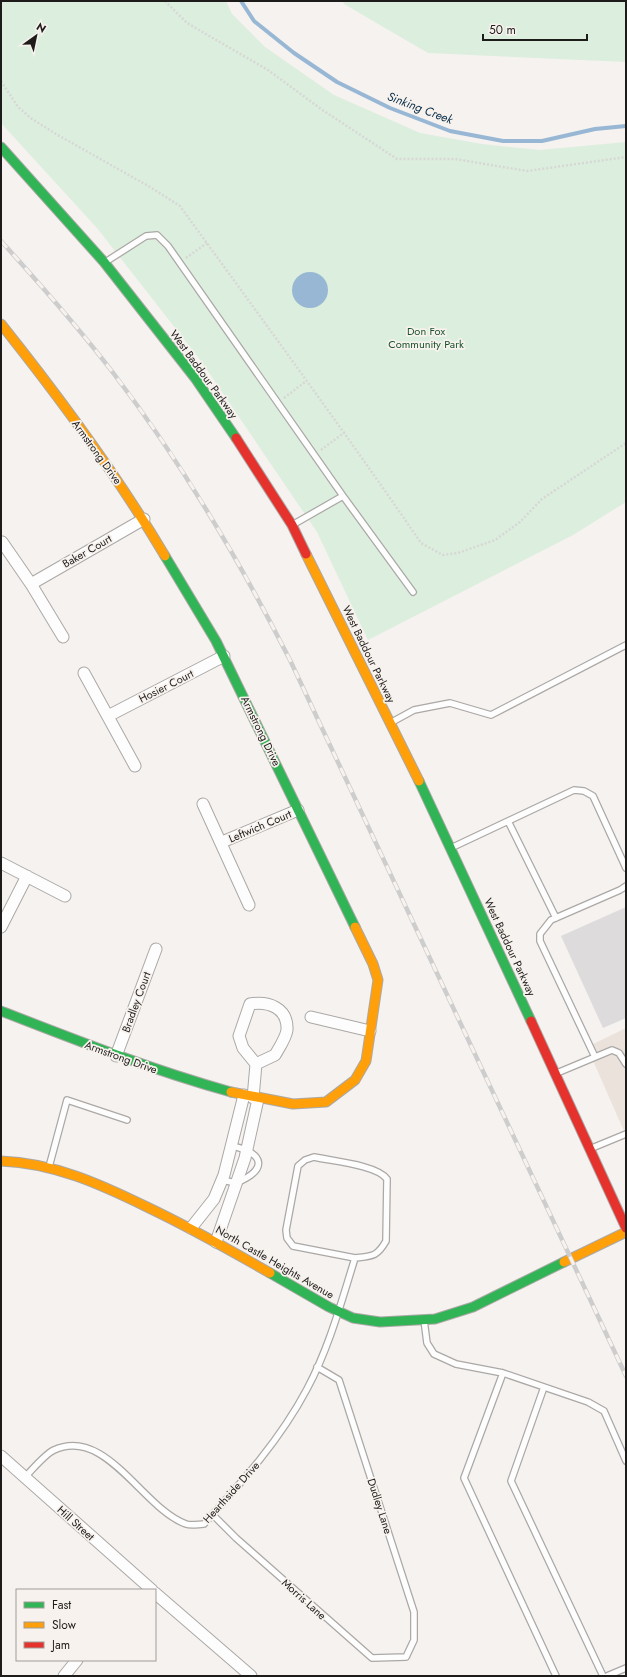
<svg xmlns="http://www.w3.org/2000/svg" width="627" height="1677" font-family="Jost,sans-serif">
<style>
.built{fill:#eae2db}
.green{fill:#dceedd}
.water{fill:#98b7d4}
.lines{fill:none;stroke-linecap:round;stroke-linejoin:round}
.stream{stroke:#98b7d4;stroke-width:4}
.building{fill:#dddbdb}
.lane-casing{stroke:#aba8a6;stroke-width:8}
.street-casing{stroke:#aba8a6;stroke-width:13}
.fast-casing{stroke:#aba8a6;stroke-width:11}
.slow-casing{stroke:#aba8a6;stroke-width:11}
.jam-casing{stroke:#aba8a6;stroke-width:11}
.path{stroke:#d7d7d6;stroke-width:2.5;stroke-dasharray:2 2;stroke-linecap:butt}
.lane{stroke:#fefdfd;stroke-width:5.5}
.street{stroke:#fefdfd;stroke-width:11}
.fast{stroke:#30b455;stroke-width:9}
.slow{stroke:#ff9f0a;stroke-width:9}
.jam{stroke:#e5322d;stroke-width:9}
.rail-casing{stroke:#cecdcd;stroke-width:4.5}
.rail{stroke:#f7f2ed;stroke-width:3;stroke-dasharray:9;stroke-linecap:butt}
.labels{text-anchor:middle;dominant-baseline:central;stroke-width:3.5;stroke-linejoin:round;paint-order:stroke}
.park-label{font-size:11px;fill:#19542d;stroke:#f7f2ed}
.street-label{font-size:11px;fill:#1e1c1b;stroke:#f7f2ed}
.water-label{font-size:12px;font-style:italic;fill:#062c48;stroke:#f7f2ed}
</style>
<rect width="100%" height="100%" fill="#f5f2ef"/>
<path class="built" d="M626,1028V1130L624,1131L587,1047Z"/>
<path class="green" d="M1,1H226L232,14L265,47L334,95L420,133L482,144L540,150L626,142V502L573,535L368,640L317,532L201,361L97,228L1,123Z
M343,1H626V62L428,53L344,4Z"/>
<path class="water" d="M292 290a18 18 0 1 1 36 0a18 18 0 1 1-36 0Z"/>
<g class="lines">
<path class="stream" d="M241,1L254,21L294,53L337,82L390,108L450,131L503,141H542L595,129L626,126"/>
</g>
<path class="building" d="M626,907V1018L603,1028L561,936Z"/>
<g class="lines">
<defs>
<path id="lane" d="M107,261L146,236L157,235L168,246L343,496L413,592
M294,524L343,496
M392,722L414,710L450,703L491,715L626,645
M508,821L556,918
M453,847L574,790L584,791L593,796L626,868
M595,1057L540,941V934L551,920L620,890L626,886
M557,1073L612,1050L619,1053L626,1064
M592,1148L626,1134
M49,1167L67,1100L127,1120
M222,1180L236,1183C268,1170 265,1153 232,1146
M424,1320L427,1343L434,1354L456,1364L503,1373L588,1402L604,1411L626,1461
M503,1373L464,1478L556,1676
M544,1387L511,1481L603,1676
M25,1477C32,1470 45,1454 54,1450C106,1426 143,1509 186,1524C191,1526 199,1524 204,1524C242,1482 280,1440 307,1389C329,1348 341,1303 355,1258C372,1256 377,1257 386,1241L387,1179C377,1165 332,1161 314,1157L305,1160L298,1166L286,1230L287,1238L293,1246L355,1258
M213,1515L236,1538L372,1658L406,1657L414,1640V1612L339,1380L317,1367
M607,1676L626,1668"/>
<path id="street" d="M2,542L31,584L63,637
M31,584L144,519
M84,673L135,766
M108,716L224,656
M203,804L249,905
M222,842L298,810
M1,863L65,896
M1,927L27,876
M311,1017L370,1031
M116,1056L156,949
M253,1098L256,1064L243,1048L239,1036L250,1004C269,1001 288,1008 287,1030C286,1038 279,1048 275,1055L256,1064
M191,1228L214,1199L224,1175L244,1095
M216,1242L245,1158L258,1099
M1,1456L152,1590
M155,1593L251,1676
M64,1676L77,1660"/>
<path id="fast" d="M1,147L104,262L195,378L236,438
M165,556L216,641L355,927
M419,781L531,1021
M1,1011C78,1041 152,1070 231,1092
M270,1273L329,1307L353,1318L380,1322L435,1319L473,1307L564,1262"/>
<path id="slow" d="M1,324C60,398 117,475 165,556
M306,554L419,781
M231,1092L293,1104L326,1102L355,1080L366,1061L378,980L373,964L355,927
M1,1161C54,1163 100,1184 147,1207C189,1227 230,1250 270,1273
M564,1262L626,1232"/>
<path id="jam" d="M236,438L292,525L306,554
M531,1021L626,1228"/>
</defs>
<use href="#lane" class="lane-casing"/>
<use href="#street" class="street-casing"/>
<use href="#fast" class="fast-casing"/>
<use href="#slow" class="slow-casing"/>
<use href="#jam" class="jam-casing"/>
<path class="path" d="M165,1L187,23L268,70L321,109L397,159H455L527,171L626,157
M1,81L18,107L32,119L56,134L150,187L180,206C261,318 343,429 421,543L443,555L458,553L495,540L520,522L542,499L626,443
M186,258L207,243
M284,398L305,382
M321,450L345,432"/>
<use href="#lane" class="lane"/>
<use href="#street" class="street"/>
<use href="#fast" class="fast"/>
<use href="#slow" class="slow"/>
<use href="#jam" class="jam"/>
<defs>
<path id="rail" d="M1,241C40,284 79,328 114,374C182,463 239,560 290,660L626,1376"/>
</defs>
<use href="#rail" class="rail-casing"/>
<use href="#rail" class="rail"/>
</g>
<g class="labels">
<g class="park-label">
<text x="426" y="331">Don Fox<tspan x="426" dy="13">Community Park</tspan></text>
</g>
<g class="street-label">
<text transform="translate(204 374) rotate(54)">West Baddour Parkway</text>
<text transform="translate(97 452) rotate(54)">Armstrong Drive</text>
<text transform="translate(87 551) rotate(-30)">Baker Court</text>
<text transform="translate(369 654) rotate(64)">West Baddour Parkway</text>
<text transform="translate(166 686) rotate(-27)">Hosier Court</text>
<text transform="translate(261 731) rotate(64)">Armstrong Drive</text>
<text transform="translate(260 826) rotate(-23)">Leftwich Court</text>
<text transform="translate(510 947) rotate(65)">West Baddour Parkway</text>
<text transform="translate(136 1002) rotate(-70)">Bradley Court</text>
<text transform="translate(121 1057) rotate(20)">Armstrong Drive</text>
<text transform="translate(275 1262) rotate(30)">North Castle Heights Avenue</text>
<text transform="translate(231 1492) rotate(-48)">Hearthside Drive</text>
<text transform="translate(380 1506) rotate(72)">Dudley Lane</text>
<text transform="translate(76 1523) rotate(42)">Hill Street</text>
<text transform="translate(304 1599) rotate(42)">Morris Lane</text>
</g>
<g class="water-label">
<text transform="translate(420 108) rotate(21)">Sinking Creek</text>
</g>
</g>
<rect width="627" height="1677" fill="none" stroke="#1e1c1b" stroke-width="4"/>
<rect x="16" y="1589" width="140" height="72" fill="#f7f2ed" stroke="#a09c99"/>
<rect x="24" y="1602" width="20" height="6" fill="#30b455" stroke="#a09c99"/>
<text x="52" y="1609" font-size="12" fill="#1e1c1b">Fast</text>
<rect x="24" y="1622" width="20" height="6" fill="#ff9f0a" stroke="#a09c99"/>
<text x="52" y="1629" font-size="12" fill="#1e1c1b">Slow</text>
<rect x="24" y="1642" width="20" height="6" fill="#e5322d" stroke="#a09c99"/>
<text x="52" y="1649" font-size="12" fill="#1e1c1b">Jam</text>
<g transform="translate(36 36) rotate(33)" stroke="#f7f2ed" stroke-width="3" paint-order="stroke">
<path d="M0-3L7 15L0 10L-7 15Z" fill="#1e1c1b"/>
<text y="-6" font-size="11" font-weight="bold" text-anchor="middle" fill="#1e1c1b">N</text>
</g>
<path d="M483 34v6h104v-6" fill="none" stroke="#1e1c1b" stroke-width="2"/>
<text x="489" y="34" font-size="12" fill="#1e1c1b" stroke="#f7f2ed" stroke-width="3" paint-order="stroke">50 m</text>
</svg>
